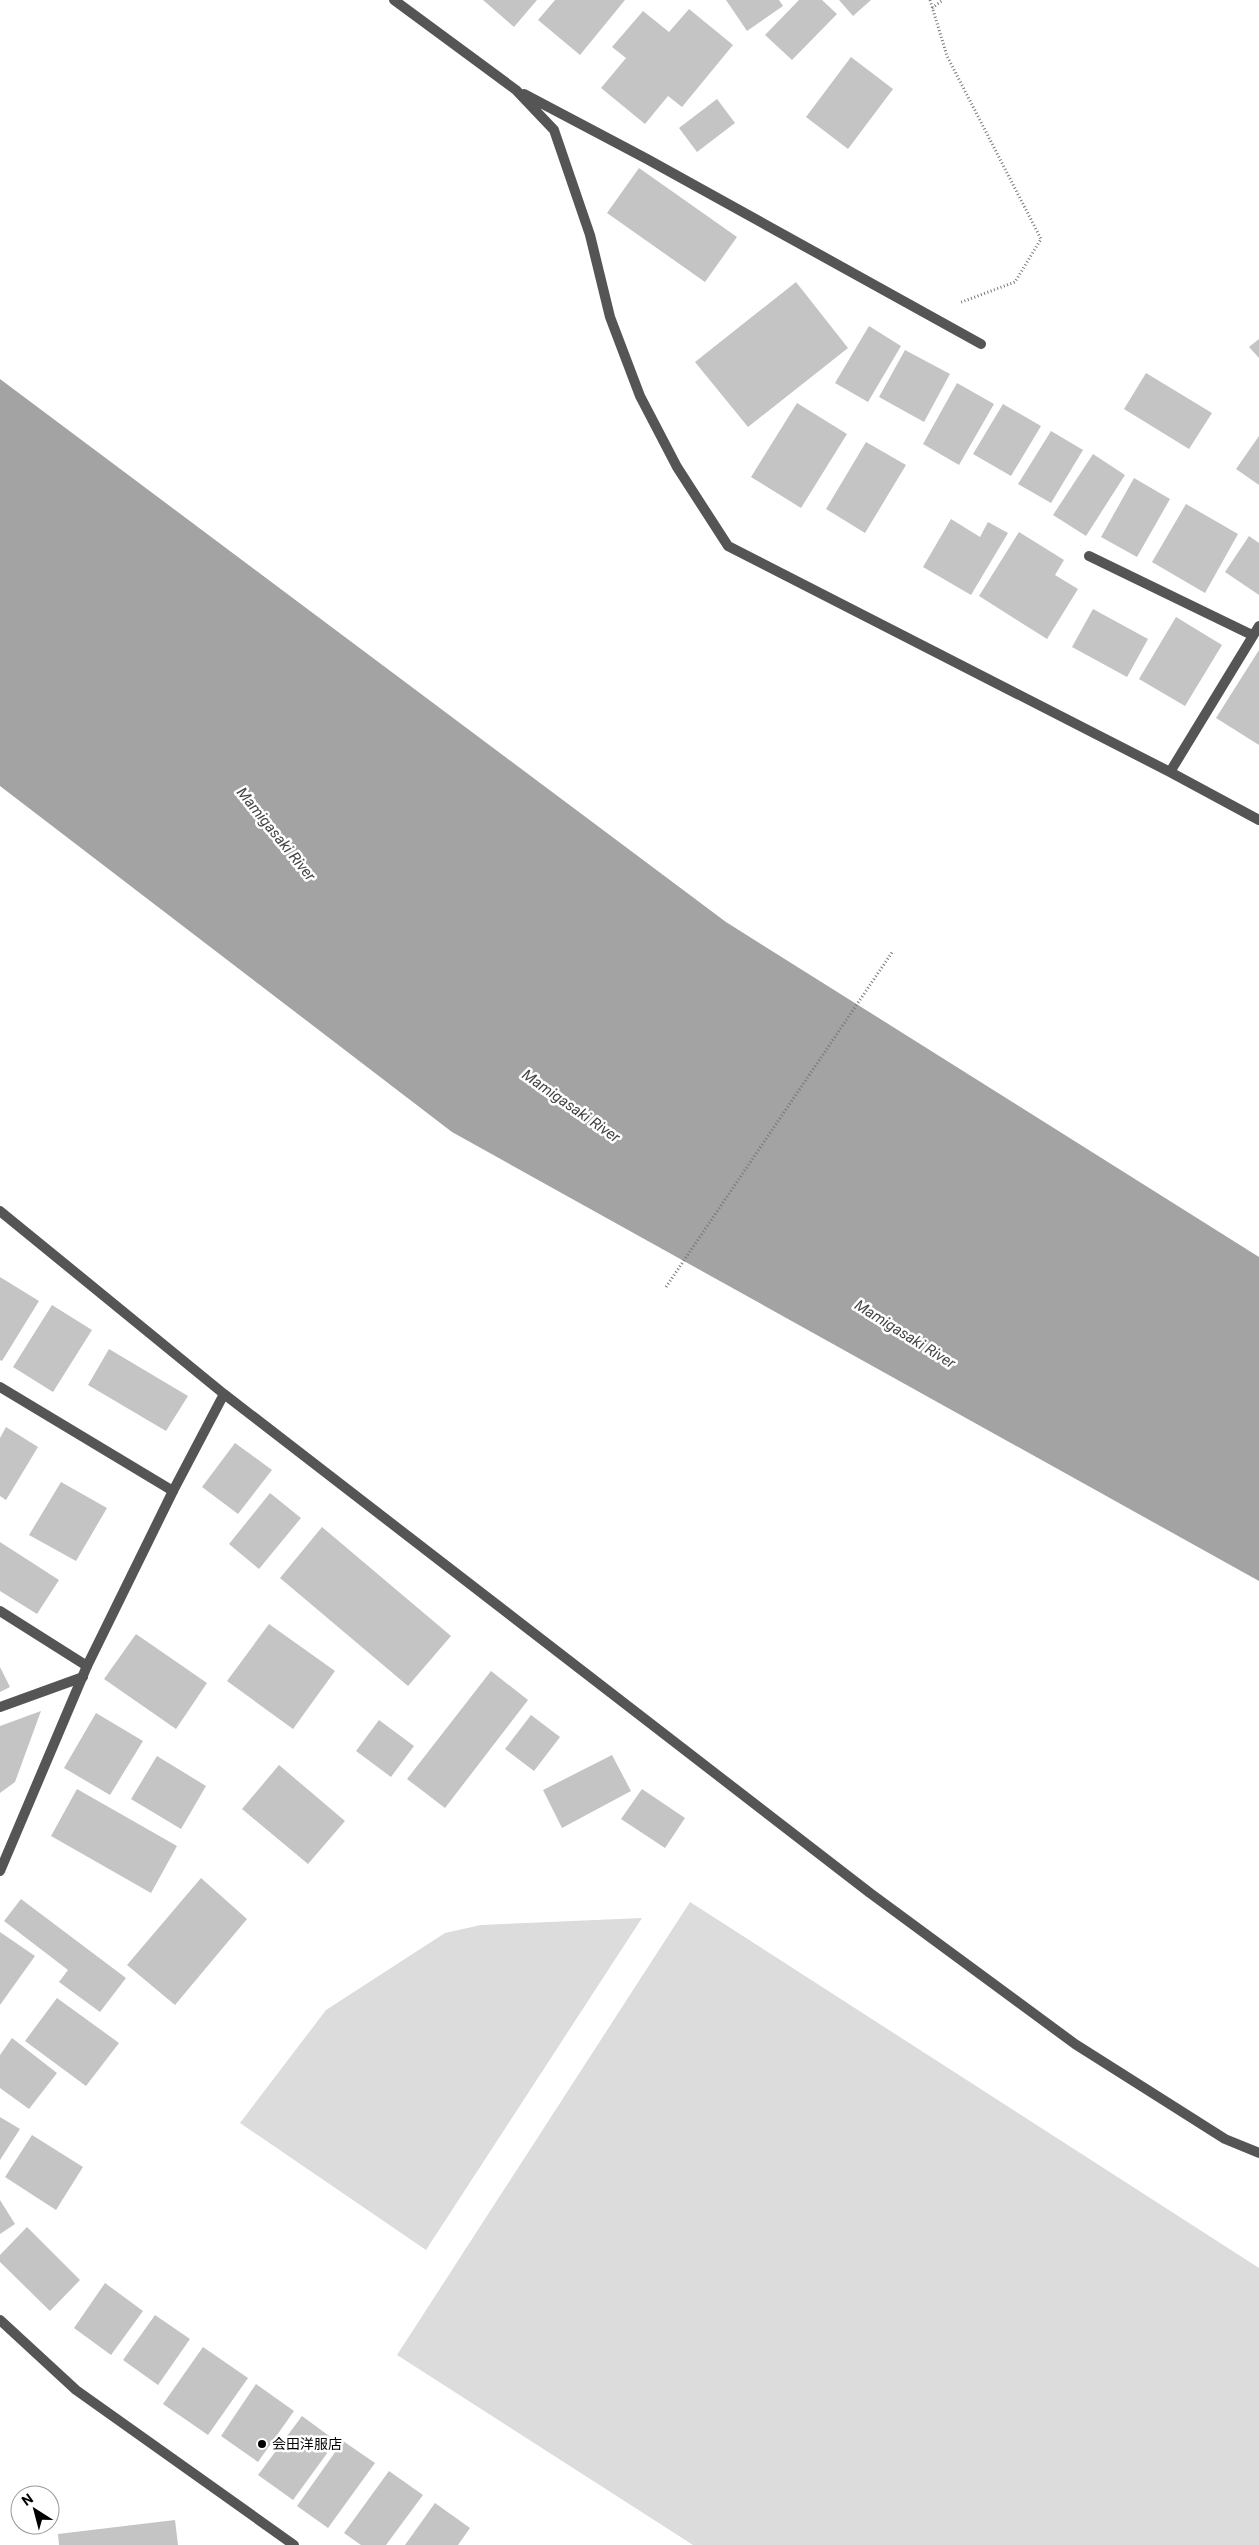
<svg xmlns="http://www.w3.org/2000/svg" width="1259" height="2545" font-family="Roboto,'Noto Sans JP',sans-serif">
<style>
.green{fill:#dcdcdc}
.water{fill:#a3a3a3}
.building{fill:#c4c4c4}
.lines{fill:none;stroke-linecap:round;stroke-linejoin:round}
.path{stroke:#777;stroke-width:3;stroke-dasharray:1 2.5;stroke-linecap:butt}
.service{stroke:#555;stroke-width:10}
.minor{stroke:#555;stroke-width:10}
.poi-dot{fill:#000;stroke:#fff;stroke-width:2}
.labels{text-anchor:middle;dominant-baseline:central;stroke-width:5;stroke-linejoin:round;paint-order:stroke}
.poi-label{font-size:14px;fill:#000;stroke:#fff;text-anchor:start}
.water-label{font-size:15px;font-style:italic;fill:#444;stroke:#fff}
</style>
<rect width="100%" height="100%" fill="#fff"/>
<path class="green" d="M690,1902L1259,2268V2545H693L397,2355Z
M642,1918L426,2250L240,2123L326,2010L445,1933L481,1925Z"/>
<path class="water" d="M0,379L726,922L1259,1257V1581L452,1132L0,786Z"/>
<path class="building" d="M483,0H537L514,27Z
M555,0H625L580,55L538,20Z
M726,0H779L783,6L747,31Z
M799,0H822L837,14L792,60L765,35Z
M839,0H871L853,16Z
M689,9L733,45L682,107L668,96L645,124L601,88L626,58L612,47L643,11L669,32Z
M851,57L893,89L848,149L806,117Z
M717,99L735,123L697,152L679,128Z
M639,168L737,237L705,282L607,213Z
M796,282L848,348L748,427L695,362Z
M869,326L901,346L868,402L835,383Z
M1259,339V358L1249,347Z
M905,350L950,374L924,422L879,397Z
M1146,373L1212,413L1189,449L1124,409Z
M957,383L994,404L959,465L923,444Z
M797,403L847,434L801,508L751,477Z
M1003,404L1041,426L1011,476L973,454Z
M1051,431L1083,450L1051,503L1018,484Z
M1259,436V485L1236,469Z
M866,442L906,465L865,533L826,509Z
M1093,454L1125,475L1086,536L1053,515Z
M1134,478L1170,499L1137,557L1101,537Z
M1186,504L1238,534L1205,593L1152,562Z
M951,519L980,537L988,522L1008,533L971,595L923,567Z
M1019,532L1064,560L1055,575L1078,589L1047,639L979,596Z
M1249,536L1259,543V595L1225,572Z
M1093,609L1148,639L1127,677L1072,647Z
M1176,617L1222,645L1185,706L1139,679Z
M1259,650V745L1216,718Z
M0,1277L39,1301L2,1361L0,1360Z
M52,1305L92,1330L53,1392L13,1367Z
M109,1349L188,1396L166,1431L88,1385Z
M6,1427L38,1447L6,1500L0,1496V1438Z
M235,1443L272,1470L238,1514L202,1487Z
M61,1482L107,1508L76,1561L29,1535Z
M270,1493L301,1518L259,1569L229,1544Z
M322,1527L451,1636L408,1686L280,1578Z
M0,1542L59,1580L37,1614L0,1591Z
M269,1624L335,1671L293,1729L227,1681Z
M136,1634L207,1683L176,1729L104,1679Z
M0,1667L10,1687L0,1692Z
M491,1671L528,1700L445,1808L407,1779Z
M41,1711L15,1782L0,1793V1726Z
M96,1713L143,1741L110,1795L64,1768Z
M531,1715L560,1737L534,1771L505,1749Z
M379,1720L414,1746L391,1777L356,1751Z
M612,1755L631,1791L562,1828L543,1790Z
M157,1756L206,1786L181,1829L131,1799Z
M279,1765L345,1821L308,1864L242,1809Z
M77,1789L177,1846L151,1893L51,1836Z
M642,1789L685,1818L665,1848L621,1819Z
M201,1878L247,1919L175,2005L127,1965Z
M21,1899L126,1978L100,2012L59,1982L68,1970L4,1921Z
M0,1932L35,1956L0,2005Z
M57,1998L119,2043L86,2086L25,2041Z
M12,2038L57,2073L29,2109L0,2088V2055Z
M0,2117L20,2129L0,2160Z
M32,2135L83,2167L56,2210L5,2177Z
M0,2200L15,2224L0,2234Z
M27,2227L80,2280L50,2311L0,2262V2255Z
M105,2283L143,2311L111,2355L74,2328Z
M155,2315L190,2339L158,2385L123,2360Z
M203,2347L248,2378L208,2435L163,2404Z
M256,2384L294,2411L258,2462L221,2436Z
M302,2416L336,2441L293,2500L258,2475Z
M343,2441L375,2463L328,2528L297,2506Z
M389,2471L423,2495L386,2545H361L344,2533Z
M435,2503L470,2528L458,2545H405Z
M175,2520L178,2545H59L58,2534Z"/>
<g class="lines">
<path class="path" d="M930,0L947,56L1041,239L1015,282L959,303
M932,8L943,0
M666,1287L893,951"/>
<path class="service" d="M394,0L516,90L554,130L590,235L610,317L640,396L677,467L728,546L1170,772L1259,820
M524,94L647,159L981,344
M1089,556L1252,635
M1170,772L1259,626
M0,1387L173,1491
M0,1611L87,1666
M0,1707L83,1677
M0,2320L76,2390L294,2545"/>
<path class="minor" d="M0,1211L224,1394L870,1893L1075,2044L1225,2139L1259,2153
M0,1871L87,1666L173,1491L224,1394"/>
</g>
<circle class="poi-dot" cx="262" cy="2444" r="5"/>
<g class="labels">
<g class="poi-label">
<text x="272" y="2444">会田洋服店</text>
</g>
<g class="water-label">
<text transform="translate(276 834) rotate(51)">Mamigasaki River</text>
<text transform="translate(571 1106) rotate(35)">Mamigasaki River</text>
<text transform="translate(905 1334) rotate(32)">Mamigasaki River</text>
</g>
</g>
<g transform="translate(35 2510) rotate(324)"><circle r="24" fill="#ffffff" stroke="#999999"/>
<path d="M0-4L9 19L0 12L-9 19Z" fill="#000000"/>
<text y="-8" font-size="14" font-weight="bold" text-anchor="middle" fill="#000000">N</text>
</g>
</svg>
